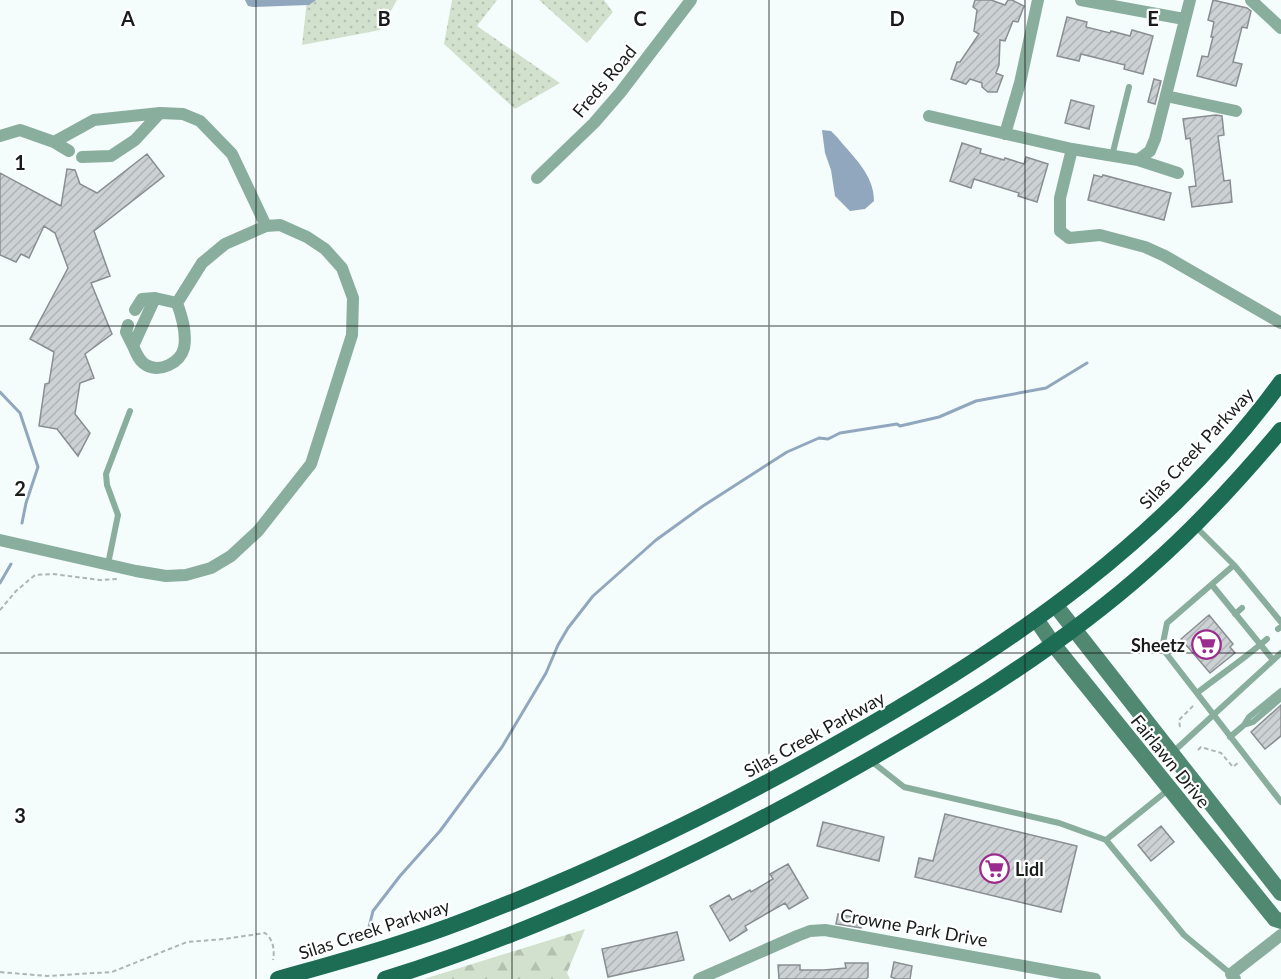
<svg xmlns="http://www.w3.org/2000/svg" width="1281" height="979" font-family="Lato,sans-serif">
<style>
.grass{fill:url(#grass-dots)}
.forest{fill:url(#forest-firs)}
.water{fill:#91a7be}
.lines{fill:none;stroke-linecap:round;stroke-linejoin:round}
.stream{stroke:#91a7be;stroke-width:3}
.building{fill:url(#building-hatch);stroke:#898e90;stroke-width:1.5}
.path{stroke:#afb4b4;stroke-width:2;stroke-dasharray:4.5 3;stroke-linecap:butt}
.service{stroke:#89ae9e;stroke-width:6}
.minor{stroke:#89ae9e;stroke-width:12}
.secondary{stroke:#508872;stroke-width:16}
.primary{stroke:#1d6d54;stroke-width:16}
.grid{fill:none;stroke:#191c1c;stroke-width:1.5;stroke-opacity:0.55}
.labels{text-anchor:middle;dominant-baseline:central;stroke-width:4.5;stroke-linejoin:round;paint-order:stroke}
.street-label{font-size:18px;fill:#191c1c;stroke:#fff}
.poi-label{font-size:18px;font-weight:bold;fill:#191c1c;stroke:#fff;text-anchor:end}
.grid-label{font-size:20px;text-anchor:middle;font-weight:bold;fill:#191c1c;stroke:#fff;stroke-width:4.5;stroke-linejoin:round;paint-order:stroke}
</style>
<defs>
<pattern id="grass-dots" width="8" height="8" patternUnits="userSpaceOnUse" patternTransform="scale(1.5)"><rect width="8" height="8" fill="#d2e1ce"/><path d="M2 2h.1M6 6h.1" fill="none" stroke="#b4c0b0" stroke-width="1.8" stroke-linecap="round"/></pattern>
<pattern id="forest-firs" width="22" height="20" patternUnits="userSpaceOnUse" patternTransform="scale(1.5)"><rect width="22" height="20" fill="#d2e1ce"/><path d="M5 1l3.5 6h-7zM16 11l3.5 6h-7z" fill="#b4c0b0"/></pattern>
<pattern id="building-hatch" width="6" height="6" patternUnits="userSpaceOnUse" patternTransform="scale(1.5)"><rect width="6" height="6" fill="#ccd1d4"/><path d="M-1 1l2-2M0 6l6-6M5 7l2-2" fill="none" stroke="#afb3b5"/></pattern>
</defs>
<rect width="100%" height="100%" fill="#f5fcfc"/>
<path class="grass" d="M307,0H397L380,30L302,45Z
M452,0H497L477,26L560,83L515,109L444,44Z
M539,0H604L613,12L587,43Z"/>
<path class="forest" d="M585,929L567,973L570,979H424Z"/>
<path class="water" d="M245,0H316L309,5L253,7L248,6Z
M822,130L831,131L837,137C853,157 874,174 874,201L865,209L850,211L835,196L831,170L825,153Z"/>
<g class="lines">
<path class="stream" d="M0,392L20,413L38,467L26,503L22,523
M0,583L11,564
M368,931L373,911L400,876L440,831L502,747L546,673L558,645L568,628L593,596L656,540L703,506L787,452L819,438L828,439L840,433L897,424L900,426L939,417L976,401L1046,388L1087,363"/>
</g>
<path class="building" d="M975,0H991L1005,5L1008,0H1012L1024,6L1018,22L1013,21L1005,41L1000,40L999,65L996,73L1003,76L997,92H988L982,87V83L970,79L966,84L951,79L957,62H960L979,34L974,31L977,10L973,7Z
M1213,0L1247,8L1251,11L1247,28L1242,27L1233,62L1242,64L1236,86L1197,76L1202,56L1208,57L1213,37H1211L1214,22L1208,20Z
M1067,17L1087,22L1086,27L1110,33L1111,31L1130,36L1132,30L1153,36L1143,74L1124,69L1125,65L1081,54L1079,61L1057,56Z
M1154,79L1161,81L1155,104L1148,102Z
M1071,100L1094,106L1089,129L1065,123Z
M1216,115L1222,116L1224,135L1218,136L1224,181L1230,180L1232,202L1192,207L1189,187L1196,186L1190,138L1186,139L1183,119Z
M962,143L981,149L980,153L1004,160L1005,158L1024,164L1026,157L1048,164L1037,202L1018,196L1019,193L974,179L971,188L950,181Z
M147,154L164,176L94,231L110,276L91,283L112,334L85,354L94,378L80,383L75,414L90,433L78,456L57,429L39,426L45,384L49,383L54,352L30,339L68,268L55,233L44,226L29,258L21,254L16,262L0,255V173L61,206L67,169L75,170L80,184L97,193Z
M1094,175L1102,177L1103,175L1171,193L1164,220L1088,200Z
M1209,615L1233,644L1230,647L1235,653L1210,673L1181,639Z
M1281,705V736L1265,749L1251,732Z
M945,814L1077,846L1061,912L915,877L919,858L933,861Z
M823,822L884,837L879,861L817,846Z
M1161,826L1174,842L1151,861L1138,845Z
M788,864L808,898L789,909L785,903L745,926L747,930L730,941L710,906L729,895L732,900L750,890L751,892L773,879L770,874Z
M838,914L863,919L861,928L836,924Z
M677,932L684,960L608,977L602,949Z
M894,962L912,966L910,979H896L891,977Z
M845,963H868V977L866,979H779L778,965H800V970H824L846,968Z"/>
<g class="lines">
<path class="path" d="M0,610L16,591L35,575L53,574L100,580L117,579
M1180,727L1179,720L1195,704
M1198,750L1201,747L1221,753L1233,767L1239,762
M0,972L47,976L112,972L187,942L224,939L265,933C273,939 275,950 273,960"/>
<path class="service" d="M1112,156L1129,87
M1195,526L1234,565L1281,622
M108,564L118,515L107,485L106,474L130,411
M1234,565L1167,623L1162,648L1281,802
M1212,585L1273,660
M1235,614L1242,608
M1278,629L1281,627
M1197,693C1220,675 1244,659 1267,639
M1244,725L1249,717L1281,691
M1230,737L1244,725L1253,722L1281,698
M1173,752L1281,653
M871,761L904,787L1059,823L1106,840
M1168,790L1106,840L1184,935L1231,974"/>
<path class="minor" d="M1081,0L1184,19
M1251,0L1281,28
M1166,96L1236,111
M929,116L1072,149L1138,160L1178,173
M1005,134L1020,83L1038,0
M0,136L20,130L54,142L94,120L160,113L183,114L200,121L232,154L266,226
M54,142L69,151
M1072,149L1060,198V231L1069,238L1100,235L1145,247L1165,256L1281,323
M82,157L111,156L135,140L160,113
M1138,160L1150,151L1155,139L1190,0
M537,178L594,123L620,93L691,0
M155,298L177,303C182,317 187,333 184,348C180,363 160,373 146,365C139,361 136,353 133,346Z
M135,310L142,299L155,298
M128,325L126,332L133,346
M0,540L136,571L166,576L186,575L211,568L231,556L258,531L311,464L352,335L353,298L342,268L325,249L307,237L280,225L266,226L225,244L202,263L177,303
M699,979L797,936L810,931L825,930L1095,979
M1235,979L1231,974L1281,935"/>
<path class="secondary" d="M1056,606L1281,893
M1036,619L1053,644L1275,919L1281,921"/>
<path class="primary" d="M278,979C341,961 404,944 466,920C597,870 725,808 847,738C1013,644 1167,538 1281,382
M385,979C538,931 685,862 824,785C937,722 1051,655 1148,569C1197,526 1240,479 1281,430"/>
</g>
<path class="grid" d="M256,0V979M512,0V979M769,0V979M1025,0V979M0,326H1281M0,653H1281"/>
<defs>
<symbol id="supermarket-ring" viewBox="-11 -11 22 22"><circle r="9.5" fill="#fff" stroke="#9a2c8d" stroke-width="1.5"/><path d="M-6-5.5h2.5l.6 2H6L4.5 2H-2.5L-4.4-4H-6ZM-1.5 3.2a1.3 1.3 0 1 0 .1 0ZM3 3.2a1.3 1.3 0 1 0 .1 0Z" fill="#9a2c8d"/></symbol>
</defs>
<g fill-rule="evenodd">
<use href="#supermarket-ring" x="1190" y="628" width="33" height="33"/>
<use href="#supermarket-ring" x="978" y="852" width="33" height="33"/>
</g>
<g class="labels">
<g class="street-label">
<text transform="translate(604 81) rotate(-50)">Freds Road</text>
<text transform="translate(1196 448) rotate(-47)">Silas Creek Parkway</text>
<text transform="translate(814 734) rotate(-29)">Silas Creek Parkway</text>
<text transform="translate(1171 761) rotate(51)">Fairlawn Drive</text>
<text transform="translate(914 927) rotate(10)">Crowne Park Drive</text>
<text transform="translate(374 929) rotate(-18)">Silas Creek Parkway</text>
</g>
<g class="poi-label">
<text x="1185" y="645">Sheetz</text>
<text x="1015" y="869" text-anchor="start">Lidl</text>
</g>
</g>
<g class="grid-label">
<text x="128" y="26">A</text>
<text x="384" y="26">B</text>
<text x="640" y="26">C</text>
<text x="897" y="26">D</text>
<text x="1153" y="26">E</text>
<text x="20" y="170">1</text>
<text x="20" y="496">2</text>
<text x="20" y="823">3</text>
</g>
</svg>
